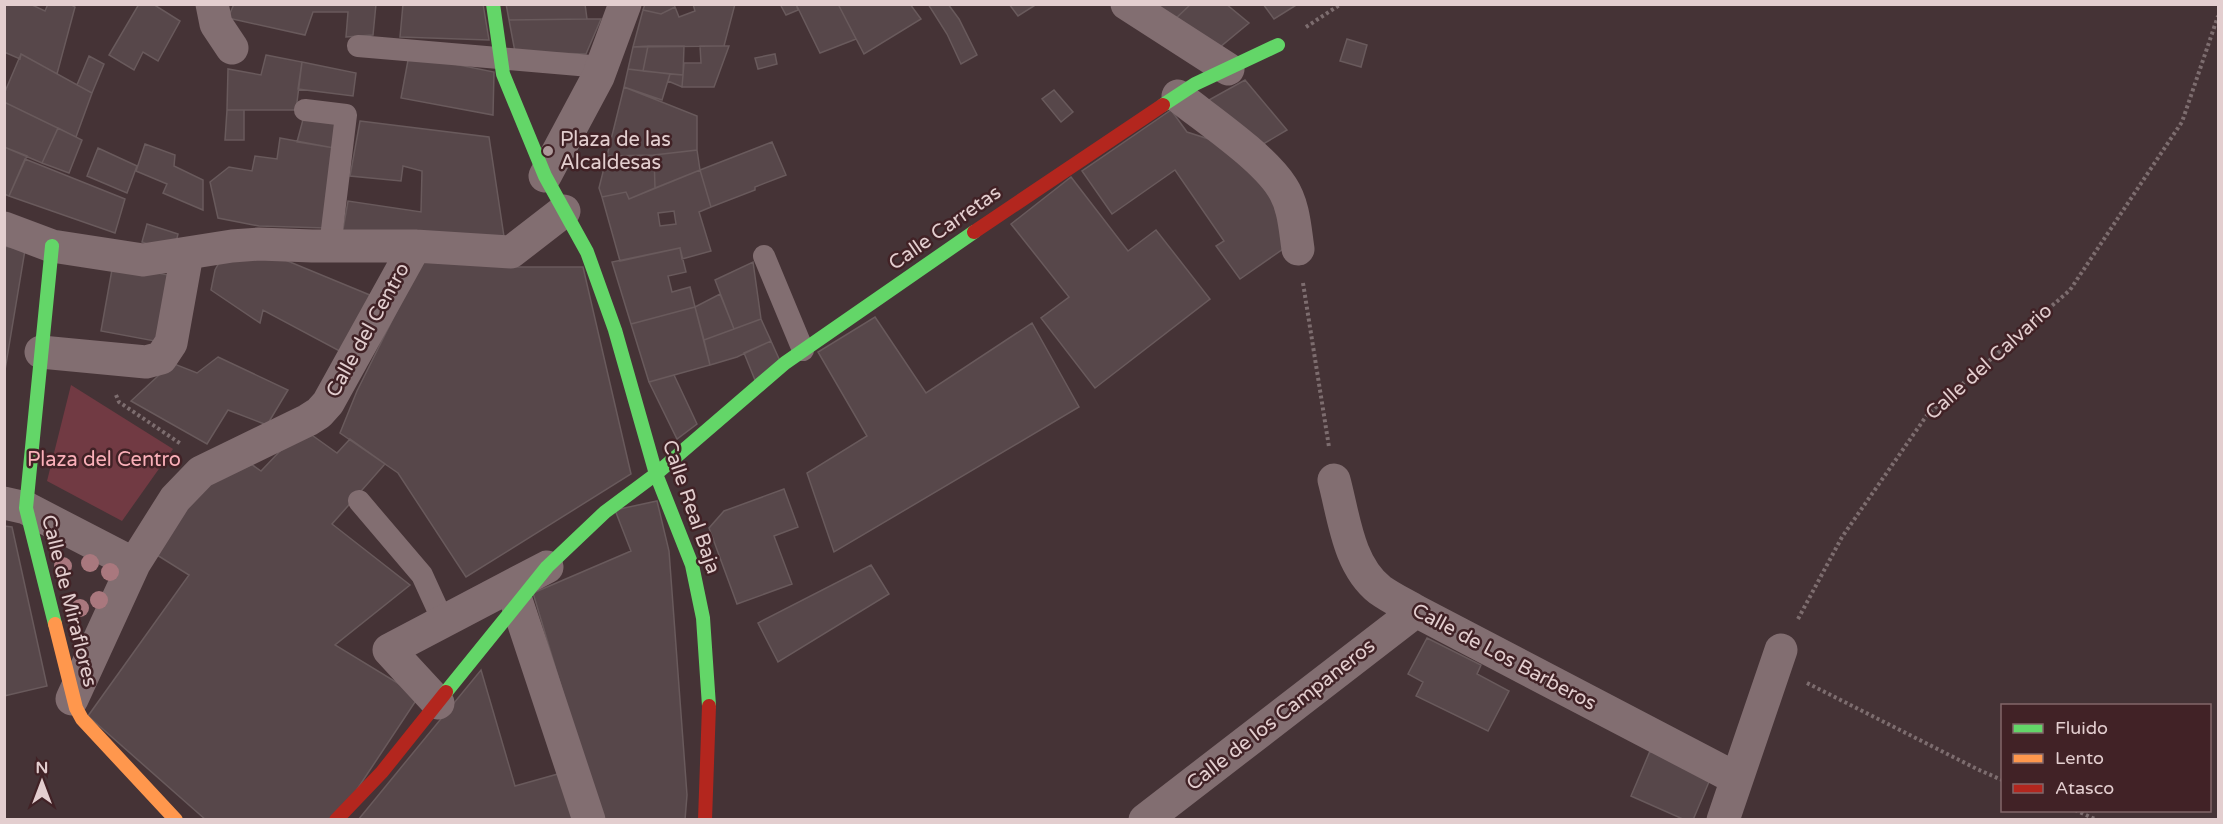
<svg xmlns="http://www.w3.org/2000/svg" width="2223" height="824" font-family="'Varela Round',sans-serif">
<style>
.green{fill:#713a43}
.building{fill:#57474a;stroke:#695a5c;stroke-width:1.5;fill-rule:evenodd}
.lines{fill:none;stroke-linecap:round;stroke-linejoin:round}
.path{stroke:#7d6d6f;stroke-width:4;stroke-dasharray:3 3;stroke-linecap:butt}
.lane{stroke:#826e71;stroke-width:22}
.street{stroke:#826e71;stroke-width:33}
.fast{stroke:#63d668;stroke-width:14}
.slow{stroke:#ff974d;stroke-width:14}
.jam{stroke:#b3261e;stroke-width:14}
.tree{fill:#a9787e}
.poi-dot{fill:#ac9899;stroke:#412226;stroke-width:2}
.labels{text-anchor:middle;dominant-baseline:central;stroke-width:5;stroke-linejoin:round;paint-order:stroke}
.poi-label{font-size:20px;fill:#e3cecf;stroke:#412226;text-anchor:start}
.street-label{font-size:20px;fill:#e3cecf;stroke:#412226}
.park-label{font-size:20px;fill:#fab0b9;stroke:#412226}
</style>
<rect width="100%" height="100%" fill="#453336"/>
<path class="green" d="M71,385L173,449L122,521L47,481Z"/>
<path class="building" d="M4,4H30L45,11L48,4H70L75,7L57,74L21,54L20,59L4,52Z
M139,4H153L180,21L158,61L143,52L134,70L109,55Z
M234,4H376L373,35L346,37L348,12H313L305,35L228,18Z
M403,4H483L489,40L400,37Z
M506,4H585L587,19L509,20Z
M645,4H674L675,7L661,14L643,10Z
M693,4H735L724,46L633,47L643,10L661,14L675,7L679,17L695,11Z
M780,4H796L798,10L786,15Z
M796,4H838L856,39L820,53Z
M838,4H910L921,19L864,54Z
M928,4H948L959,19L977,55L961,64L947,34Z
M1009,4H1037L1018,16Z
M1146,4H1191L1174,20Z
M1191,4H1226L1249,23L1220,47L1174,20Z
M1263,4H1298L1274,19Z
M587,19H601L586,54L515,52L509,20Z
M1347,39L1367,45L1361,67L1340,61Z
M648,46L643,71L628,69L633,47Z
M648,46H684L683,75L643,71Z
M700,46H729L714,87H682L684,63H701Z
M21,54L92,93L76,137L4,102V94Z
M775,54L777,64L758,69L755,58Z
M266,55L302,62L296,110H227L228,69L261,75Z
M409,55L494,72L493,115L401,98Z
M89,56L104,64L92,93L77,85Z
M302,62L356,73L353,96L298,89Z
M628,69L670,74L662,100L624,87Z
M670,74L683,75L682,87L668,81Z
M1245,80L1287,130L1253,150L1209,100Z
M624,87L697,116V150L654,155L607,156Z
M1054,90L1073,112L1061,122L1042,99Z
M4,102L58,128L42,163L4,147Z
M227,110H244V140H225Z
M1171,110L1187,132L1218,142L1261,179L1273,200L1286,247L1240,279L1216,246L1224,241L1175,170L1112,214L1082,171Z
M305,112L345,120L340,149L297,142Z
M360,121L489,137L506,250L342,235L348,201L421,212L422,171L403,166L401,181L350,176Z
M58,128L82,140L69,173L42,163Z
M280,138L340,149L326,228L259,226L218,218L210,182L229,167L252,171L255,156L277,159Z
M772,142L786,175L755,187V190L711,207L700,170Z
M145,144L175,155L174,166L203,180V210L163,193L167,184L136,171Z
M4,147L27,156L9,196L4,194Z
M98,148L137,166L127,193L87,176Z
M697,150L700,170L655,188L654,155Z
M654,155L655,188L629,199L626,192L602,197L599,188L607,156Z
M25,159L125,199L115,233L9,196Z
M700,170L711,207L699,212L711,251L682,259L680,248L620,261L602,197L626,192L629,199ZM674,211L676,224L660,226L658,213Z
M1071,177L1128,251L1156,230L1210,299L1095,388L1041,318L1069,297L1011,224Z
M147,224L178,234L175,247L164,250L142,242Z
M4,246L25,250L5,370H4Z
M680,248L686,272L668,276L672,292L690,287L695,307L631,324L612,262Z
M261,250L377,298L347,355L263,310L260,323L211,290L215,270L225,252Z
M425,254L516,267H583L631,474L466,577L398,473L340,433L357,391Z
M753,262L761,319L734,329L715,280Z
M113,264L173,276L160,342L101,331Z
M720,294L734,329L704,340L695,307Z
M695,307L710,365L649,382L631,324Z
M875,317L926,393L1032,323L1079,407L834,552L807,473L867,436L818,352Z
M761,319L771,341L737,357L710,365L704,340Z
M771,341L780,361L755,380L744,353Z
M218,357L288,390L267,425L228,410L207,444L131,401L172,363L197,373Z
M674,375L697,424L677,439L649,382Z
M302,428L337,453L350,439L385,464L332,524L410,585L335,645L419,696L352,797L330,820H206L88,716L189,575L149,550L211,475L244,459L261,471Z
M784,489L798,527L774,536L792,584L737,604L709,528L724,511Z
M657,501L669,551L687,795L685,820H601L533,593L631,551L615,510Z
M4,526L12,527L47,686L4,696Z
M871,565L889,594L778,662L758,623Z
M1427,638L1481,665L1477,674L1509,691L1488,731L1416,696L1423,682L1408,674Z
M481,670L515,786L565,772L582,820H358Z
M1650,751L1711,777L1693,820H1685L1631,796Z"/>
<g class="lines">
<path class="path" d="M1306,27L1341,4
M1303,283L1329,447
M116,395L119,402L181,444
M1798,619L1842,537L1927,415L2070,290L2182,122L2218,16
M1807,683L1977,769L2002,780
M2075,810L2097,820"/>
<path class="lane" d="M358,46L602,67
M305,110L346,115L330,246
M764,256L803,350
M359,501L422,575L443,621"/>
<path class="street" d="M212,4L216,24L232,48
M1127,4L1228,69
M1178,96C1208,120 1262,156 1282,187C1294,205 1295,229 1298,249
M545,176L598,77L625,4
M4,228L52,246L143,260L232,246L259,244L312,246H415L511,252L564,211
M41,352L146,362L161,358L171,343L187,254
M1334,480C1344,517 1348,565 1380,590C1391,598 1404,604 1416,611L1737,779
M4,503L26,508L134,564
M517,603L589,820
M72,699L134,564L175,499L201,472L308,420L319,413L328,403L415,246
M438,703L389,650L547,567
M1145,820L1416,611
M1723,820L1781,650"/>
<path class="fast" d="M493,4L503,74L545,176L587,252L615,330L656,474L692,565L703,618L709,706
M1163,105L1195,84L1278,45
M52,246L26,508L55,624
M446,692L547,567L605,512L656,474L785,363L974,232"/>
<path class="slow" d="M55,624L76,708L82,719L176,820"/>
<path class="jam" d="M974,232L1163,105
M336,820L382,772L446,692
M705,820L709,706"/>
</g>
<g class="tree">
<circle cx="90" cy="563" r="9"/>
<circle cx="63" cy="566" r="9"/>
<circle cx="110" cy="572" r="9"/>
<circle cx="99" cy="600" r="9"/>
<circle cx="80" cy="608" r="9"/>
</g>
<circle class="poi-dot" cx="548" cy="151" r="6"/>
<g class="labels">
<g class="poi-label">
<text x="560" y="140">Plaza de las<tspan x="560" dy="23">Alcaldesas</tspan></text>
</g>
<g class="street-label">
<text transform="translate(945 228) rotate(-35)">Calle Carretas</text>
<text transform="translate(368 330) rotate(-61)">Calle del Centro</text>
<text transform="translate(1989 362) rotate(-42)">Calle del Calvario</text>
<text transform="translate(691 507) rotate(71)">Calle Real Baja</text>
<text transform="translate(69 601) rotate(76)">Calle de Miraflores</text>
<text transform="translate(1504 657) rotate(28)">Calle de Los Barberos</text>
<text transform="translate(1281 715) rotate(-38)">Calle de los Campaneros</text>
</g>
<g class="park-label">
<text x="104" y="460">Plaza del Centro</text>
</g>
</g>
<rect width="2223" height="824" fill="none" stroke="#e3cecf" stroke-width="12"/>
<rect x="2001" y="704" width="210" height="108" fill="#412226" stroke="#82676a" stroke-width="1.5"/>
<rect x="2013" y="724" width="30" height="9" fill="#63d668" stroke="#82676a" stroke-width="1.5"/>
<text x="2055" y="734" font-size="18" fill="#e3cecf">Fluido</text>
<rect x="2013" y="754" width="30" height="9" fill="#ff974d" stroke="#82676a" stroke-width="1.5"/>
<text x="2055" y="764" font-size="18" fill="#e3cecf">Lento</text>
<rect x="2013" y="784" width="30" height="9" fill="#b3261e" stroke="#82676a" stroke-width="1.5"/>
<text x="2055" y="794" font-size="18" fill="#e3cecf">Atasco</text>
<g transform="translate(42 782)" stroke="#412226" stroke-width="4.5" paint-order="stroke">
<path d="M0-4.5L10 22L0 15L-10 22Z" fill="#e3cecf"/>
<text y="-9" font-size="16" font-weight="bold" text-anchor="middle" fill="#e3cecf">N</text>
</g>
</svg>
